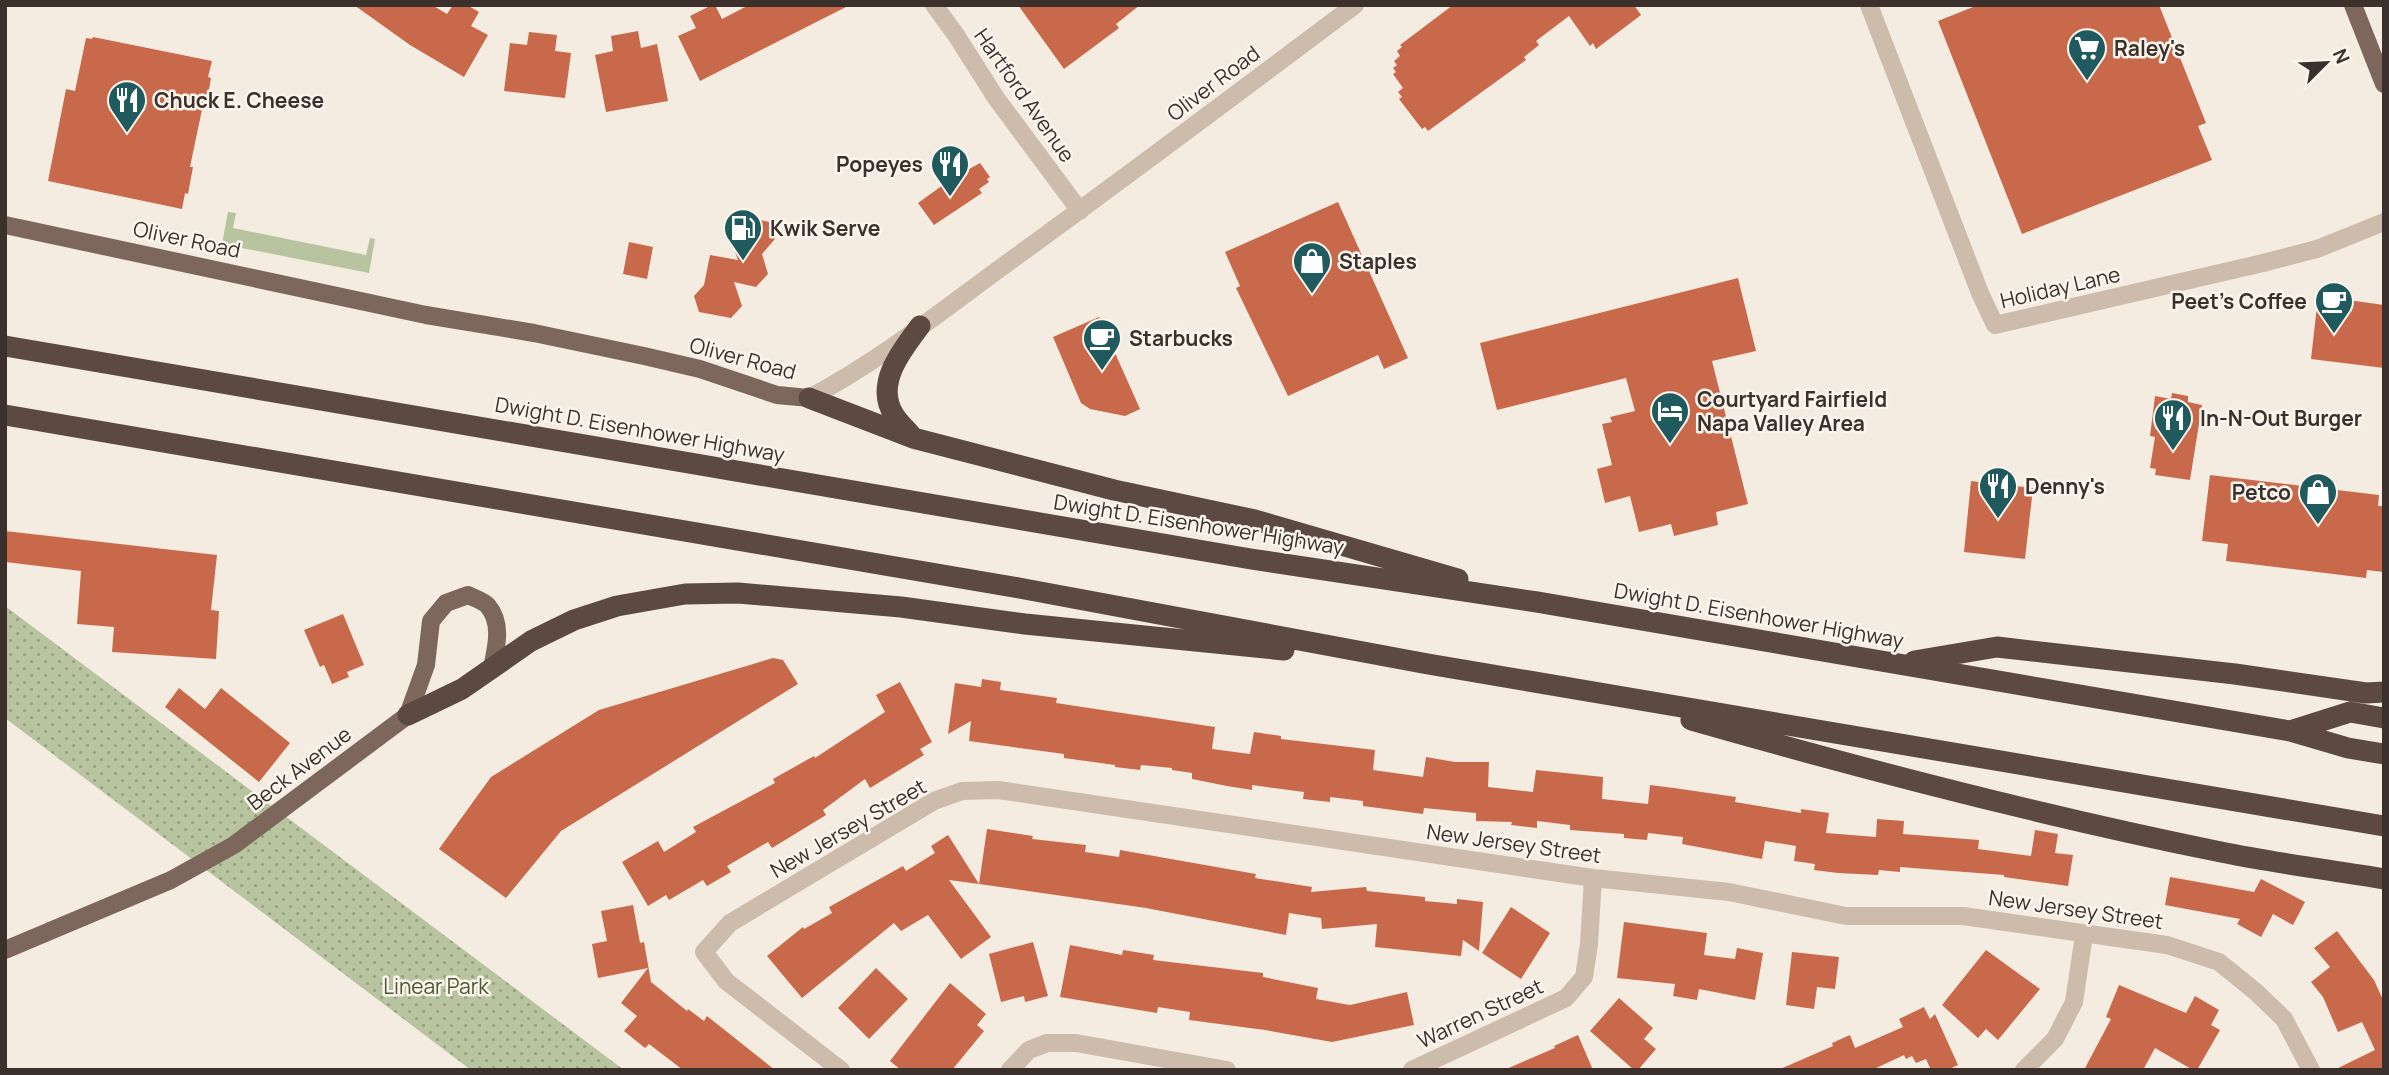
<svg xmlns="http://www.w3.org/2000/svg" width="2389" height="1075" font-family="Manrope,sans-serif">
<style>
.grass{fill:#b8c4a0}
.park{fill:url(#park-dots)}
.building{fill:#c8694b}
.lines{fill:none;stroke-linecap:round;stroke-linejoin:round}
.minor{stroke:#cdbbac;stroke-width:18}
.major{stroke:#7d675c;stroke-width:18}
.highway{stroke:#5c4a42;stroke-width:21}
.labels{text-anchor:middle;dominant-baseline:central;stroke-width:5;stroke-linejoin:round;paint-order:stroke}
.poi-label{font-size:21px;font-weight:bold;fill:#3b302b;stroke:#fbf5ee;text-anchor:start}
.street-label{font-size:21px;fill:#3b302b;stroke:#fbf5ee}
.park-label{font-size:21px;fill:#4a5a2e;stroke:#fbf5ee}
</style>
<defs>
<pattern id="park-dots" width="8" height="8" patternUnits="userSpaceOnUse" patternTransform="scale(1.75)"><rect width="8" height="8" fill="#b8c4a0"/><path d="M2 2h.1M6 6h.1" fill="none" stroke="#97a083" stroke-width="1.8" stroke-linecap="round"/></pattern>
</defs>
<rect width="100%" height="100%" fill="#f4ebe1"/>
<path class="grass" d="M228,212L236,213L233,228L366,255L370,238L375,239L369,273L222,244Z"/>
<path class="park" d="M5,606L624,1070H471L5,718Z"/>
<path class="building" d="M354,5H432L447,14L453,5H467L479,12L471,26L488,35L464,77L410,45Z
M712,5H715L722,19L749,5H850L700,81L678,36L696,28L690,16Z
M1018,5H1140L1116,24L1119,28L1064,69Z
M1453,5H1634L1641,15L1596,49L1593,43L1590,46L1569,16L1536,41L1539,45L1524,57L1526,60L1428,131L1425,127L1422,129L1399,99L1402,97L1398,92L1403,88L1393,74L1396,72L1393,68L1397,65L1394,61L1400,56L1397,51L1402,47L1400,45Z
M1978,5H2159L2206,123L2198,126L2212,160L2022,234L1938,21Z
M638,31L641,48L657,44L668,101L606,112L595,55L613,51L611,36Z
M529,32L557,35L555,51L571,53L565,98L504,91L510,43L527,45Z
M93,37L212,61L208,77L211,78L207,101L204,100L190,167H193L188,194L185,193L182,209L48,181L66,89L75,91L86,38L92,39Z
M980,163L990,177L987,179L989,182L979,189L982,193L934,225L918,203L961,172L962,173Z
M1338,202L1408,358L1384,369L1378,355L1288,396L1236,288L1240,286L1225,252Z
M739,216L770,222L775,239L762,254L768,274L756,287L734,282L742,306L731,318L699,312L694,296L704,285L710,255L738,260L727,229Z
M629,242L653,247L647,279L623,274Z
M1738,278L1756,351L1712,361L1748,504L1716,512L1718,525L1674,536L1671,524L1639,532L1630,496L1605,503L1597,469L1612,465L1602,424L1612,422L1610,417L1635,411L1626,378L1497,410L1480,343Z
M2348,300L2384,305V368L2311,359L2317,306L2347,310Z
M1099,317L1140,409L1125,416L1090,409L1081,403L1053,337Z
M2172,393L2188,396V402L2202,405L2190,480L2155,475L2156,469L2150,468L2155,437L2150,436L2155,396L2171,399Z
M2210,475L2379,495L2378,506H2384V572L2367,570L2366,578L2226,561L2228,544L2202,541Z
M1971,481L2033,488L2025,559L1964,552Z
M5,531L217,555L211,610L219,611L216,659L112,652L114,627L77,624L81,571L5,562Z
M343,614L364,665L347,672L349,677L332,684L324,665L320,667L304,630Z
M773,658L783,660L798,684L561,831L506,898L439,849L491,777L599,710Z
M982,679L1001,682L1000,690L1057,698L1056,703L1215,727L1212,749L1250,754L1254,732L1281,736V739L1375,750L1373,770L1423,777L1426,757L1455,762H1489L1488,787L1533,792L1536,770L1603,777L1602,799L1648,804L1650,785L1674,788L1736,797L1735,802L1801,813V809L1829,813L1826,833L1876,837L1877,819L1904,821L1903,834L1979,840L1978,849L2031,856L2035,830L2058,834L2055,853L2073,855L2068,886L2004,877V875L1900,867V872L1879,870L1878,875L1838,873L1814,870L1815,864L1794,861L1796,846L1765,841L1762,859L1682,844L1683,837L1648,833L1647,840L1624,838V834L1570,830V825L1537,821V828L1511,825L1512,822L1476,821V813L1424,808L1423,814L1363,806V801L1330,797V802L1303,799L1304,792L1252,785V790L1227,786L1192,779V773L1172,770V768L1141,765L1140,770L1115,767V765L1064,758V754L969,741L971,721L948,734L955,683L981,687Z
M900,682L932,742L920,749L924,755L870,788L865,779L823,810L826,815L772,848L768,842L727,866L731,872L707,886L703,880L669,900L666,895L648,906L622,862L658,841L664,852L696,832L693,827L775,783L773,779L814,756L815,758L885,712L876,695Z
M179,688L205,709L221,688L290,743L259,782L165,707Z
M987,829L1033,836L1032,839L1086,845L1085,852L1119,857L1120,850L1256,874L1255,878L1312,887L1311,892L1366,887L1367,891L1425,897V901L1457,904V899L1483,902L1479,951L1463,940L1461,956L1375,947L1377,924L1322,929L1321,918L1289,913L1286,935L1146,908L979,884Z
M948,835L979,884L949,880L991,937L961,959L928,915L901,931L894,923L802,998L767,956L803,927L804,929L832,913L829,907L903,866L906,871L935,853L931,846Z
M2170,877L2254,892L2261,879L2305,902L2293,925L2273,914L2261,937L2237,924L2240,919L2165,905Z
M633,905L640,943L644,942L651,982L687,1011L688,1009L704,1021L707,1016L775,1070H683L649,1044L645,1048L624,1031L637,1016L621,1003L648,968L598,978L592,944L607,941L601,911Z
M1511,907L1550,933L1521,979L1482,953Z
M1624,922L1707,933L1704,955L1735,959L1737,948L1763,953L1755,1000L1699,989L1697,1000L1673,996L1675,984L1617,978Z
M2337,931L2374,980L2384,1002V1070H2334L2375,1050L2362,1022L2338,1032L2323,997L2311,982L2330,967L2314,948Z
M1033,942L1048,996L1025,1002L1024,996L1001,1002L989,954Z
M1070,945L1122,955L1123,950L1154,955L1153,960L1263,973V977L1318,988L1316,999L1350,1005L1407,992L1414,1025L1332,1042L1265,1030L1189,1020L1190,1012L1158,1007L1157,1013L1060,997Z
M1986,950L2040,989L1998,1040L1986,1029L1978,1038L1942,1005Z
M1792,952L1839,957L1835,989L1817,987L1814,1009L1786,1005Z
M876,968L908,999L869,1039L838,1008Z
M950,983L986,1014L977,1025L984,1031L952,1070H901L890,1061Z
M2119,985L2186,1013L2195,996L2219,1010L2211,1025L2220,1030L2197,1070H2193L2155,1048L2143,1070H2084L2111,1019L2106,1017Z
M1619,998L1653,1028L1644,1039L1656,1049L1638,1070H1634L1590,1031Z
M1924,1007L1930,1019L1935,1014L1958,1065L1947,1070H1931L1926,1059L1916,1063L1912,1056L1906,1059L1904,1055L1872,1070H1778L1833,1046L1832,1043L1850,1035L1855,1048L1903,1027L1899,1019Z
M1578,1035L1593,1070H1504L1555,1048L1554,1046Z"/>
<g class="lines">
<path class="minor" d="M934,5L956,35L996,98L1080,211
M1869,5L1980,293L1995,325L2263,263L2317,249L2384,222
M809,398C878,362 943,310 1006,264C1123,179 1239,92 1355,5
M841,1070L726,981L704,952L730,923L934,801L962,791L998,790L1593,878L1729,892L1846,916H1963L2167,945L2219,962L2256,992L2284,1019L2311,1070
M1010,1070L1029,1050L1047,1043H1076L1227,1070
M1412,1070L1566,998L1584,977L1589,944L1593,878
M2024,1070L2055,1039L2074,1002L2084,935"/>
<path class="major" d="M2353,5L2384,84
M5,225L426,315L534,333L644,356L700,369L777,395L809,398
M5,950L171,880L234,845L408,715L426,665L431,621L446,603L468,595C474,598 484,601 488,606C503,624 496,648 492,668"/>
<path class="highway" d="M5,346L1251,559L1537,602L2290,731L2348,748L2384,754
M809,398L913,438L1114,490L1255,520L1458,579
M5,415L1019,588L1428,664L2384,826
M912,436C906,429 899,423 894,415C874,384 902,350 920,326
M1914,661L1997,647L2235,674L2366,693L2384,692
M408,715L462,689L531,641L574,620L617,606L685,594L738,593L901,607L1025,624L1284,650
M1691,720C1866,770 2043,816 2221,852C2275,863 2330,870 2384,879
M2290,731L2350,712L2384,718"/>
</g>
<defs>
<symbol id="supermarket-pin" viewBox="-11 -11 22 30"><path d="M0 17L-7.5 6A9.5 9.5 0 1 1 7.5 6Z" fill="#1f5a5e" stroke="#fbf5ee"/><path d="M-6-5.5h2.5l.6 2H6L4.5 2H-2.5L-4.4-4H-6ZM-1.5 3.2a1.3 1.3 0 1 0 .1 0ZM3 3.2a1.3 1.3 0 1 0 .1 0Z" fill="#fff"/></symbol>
<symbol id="restaurant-pin" viewBox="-11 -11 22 30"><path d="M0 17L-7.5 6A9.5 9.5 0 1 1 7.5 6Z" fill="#1f5a5e" stroke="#fbf5ee"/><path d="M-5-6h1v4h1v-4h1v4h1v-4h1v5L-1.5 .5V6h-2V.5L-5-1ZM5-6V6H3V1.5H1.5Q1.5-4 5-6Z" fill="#fff"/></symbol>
<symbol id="fuel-pin" viewBox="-11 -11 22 30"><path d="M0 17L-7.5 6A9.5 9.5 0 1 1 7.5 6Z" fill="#1f5a5e" stroke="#fbf5ee"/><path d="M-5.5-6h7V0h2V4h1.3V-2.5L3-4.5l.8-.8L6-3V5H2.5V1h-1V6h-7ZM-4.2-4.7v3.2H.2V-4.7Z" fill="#fff"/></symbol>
<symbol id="shop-pin" viewBox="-11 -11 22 30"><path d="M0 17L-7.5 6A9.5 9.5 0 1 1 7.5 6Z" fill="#1f5a5e" stroke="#fbf5ee"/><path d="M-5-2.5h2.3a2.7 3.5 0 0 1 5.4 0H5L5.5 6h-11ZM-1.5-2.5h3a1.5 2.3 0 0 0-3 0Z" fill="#fff"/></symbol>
<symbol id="cafe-pin" viewBox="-11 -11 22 30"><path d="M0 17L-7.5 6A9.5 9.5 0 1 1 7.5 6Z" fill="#1f5a5e" stroke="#fbf5ee"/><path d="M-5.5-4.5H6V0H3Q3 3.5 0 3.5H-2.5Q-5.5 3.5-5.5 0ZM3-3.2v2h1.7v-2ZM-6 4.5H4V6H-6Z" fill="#fff"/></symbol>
<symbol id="hotel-pin" viewBox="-11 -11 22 30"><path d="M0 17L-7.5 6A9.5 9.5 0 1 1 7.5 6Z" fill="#1f5a5e" stroke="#fbf5ee"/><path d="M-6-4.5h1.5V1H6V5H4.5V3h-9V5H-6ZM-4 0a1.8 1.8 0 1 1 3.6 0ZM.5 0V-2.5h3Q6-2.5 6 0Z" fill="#fff"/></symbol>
</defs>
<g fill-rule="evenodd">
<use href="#supermarket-pin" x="2065" y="26" width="44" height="60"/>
<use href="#restaurant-pin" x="105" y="78" width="44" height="60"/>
<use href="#restaurant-pin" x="928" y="142" width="44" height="60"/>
<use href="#fuel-pin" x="721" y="206" width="44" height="60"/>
<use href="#shop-pin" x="1290" y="239" width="44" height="60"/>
<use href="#cafe-pin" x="2312" y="279" width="44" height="60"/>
<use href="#cafe-pin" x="1080" y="316" width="44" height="60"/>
<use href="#hotel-pin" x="1648" y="389" width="44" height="60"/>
<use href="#restaurant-pin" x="2151" y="396" width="44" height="60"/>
<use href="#restaurant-pin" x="1976" y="464" width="44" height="60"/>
<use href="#shop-pin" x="2296" y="470" width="44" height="60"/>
</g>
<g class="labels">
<g class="poi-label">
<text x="2114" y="48">Raley's</text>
<text x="154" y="100">Chuck E. Cheese</text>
<text x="923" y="164" text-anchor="end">Popeyes</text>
<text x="770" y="228">Kwik Serve</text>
<text x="1339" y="261">Staples</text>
<text x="2307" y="301" text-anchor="end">Peet's Coffee</text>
<text x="1129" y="338">Starbucks</text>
<text x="1697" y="399">Courtyard Fairfield<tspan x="1697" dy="24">Napa Valley Area</tspan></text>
<text x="2200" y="418">In-N-Out Burger</text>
<text x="2025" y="486">Denny's</text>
<text x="2291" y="492" text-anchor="end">Petco</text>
</g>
<g class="street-label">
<text transform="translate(1213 83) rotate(-37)">Oliver Road</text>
<text transform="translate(1025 95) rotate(55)">Hartford Avenue</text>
<text transform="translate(187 239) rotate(12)">Oliver Road</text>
<text transform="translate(2060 287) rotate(-13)">Holiday Lane</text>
<text transform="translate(743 358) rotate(15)">Oliver Road</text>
<text transform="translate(640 429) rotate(10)">Dwight D. Eisenhower Highway</text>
<text transform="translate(1199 524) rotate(9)">Dwight D. Eisenhower Highway</text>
<text transform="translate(1759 615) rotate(10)">Dwight D. Eisenhower Highway</text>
<text transform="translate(299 768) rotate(-37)">Beck Avenue</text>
<text transform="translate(848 828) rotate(-30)">New Jersey Street</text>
<text transform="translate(1514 843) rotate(8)">New Jersey Street</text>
<text transform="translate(2076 909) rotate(8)">New Jersey Street</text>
<text transform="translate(1480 1013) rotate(-25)">Warren Street</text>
</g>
<g class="park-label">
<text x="436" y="986">Linear Park</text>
</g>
</g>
<rect width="2389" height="1075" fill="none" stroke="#3b302b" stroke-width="14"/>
<g transform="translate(2326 63) rotate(66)" stroke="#fbf5ee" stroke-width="5" paint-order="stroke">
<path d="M0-5L12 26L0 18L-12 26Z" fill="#3b302b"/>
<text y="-10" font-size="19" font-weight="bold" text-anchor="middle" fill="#3b302b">N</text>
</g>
</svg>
